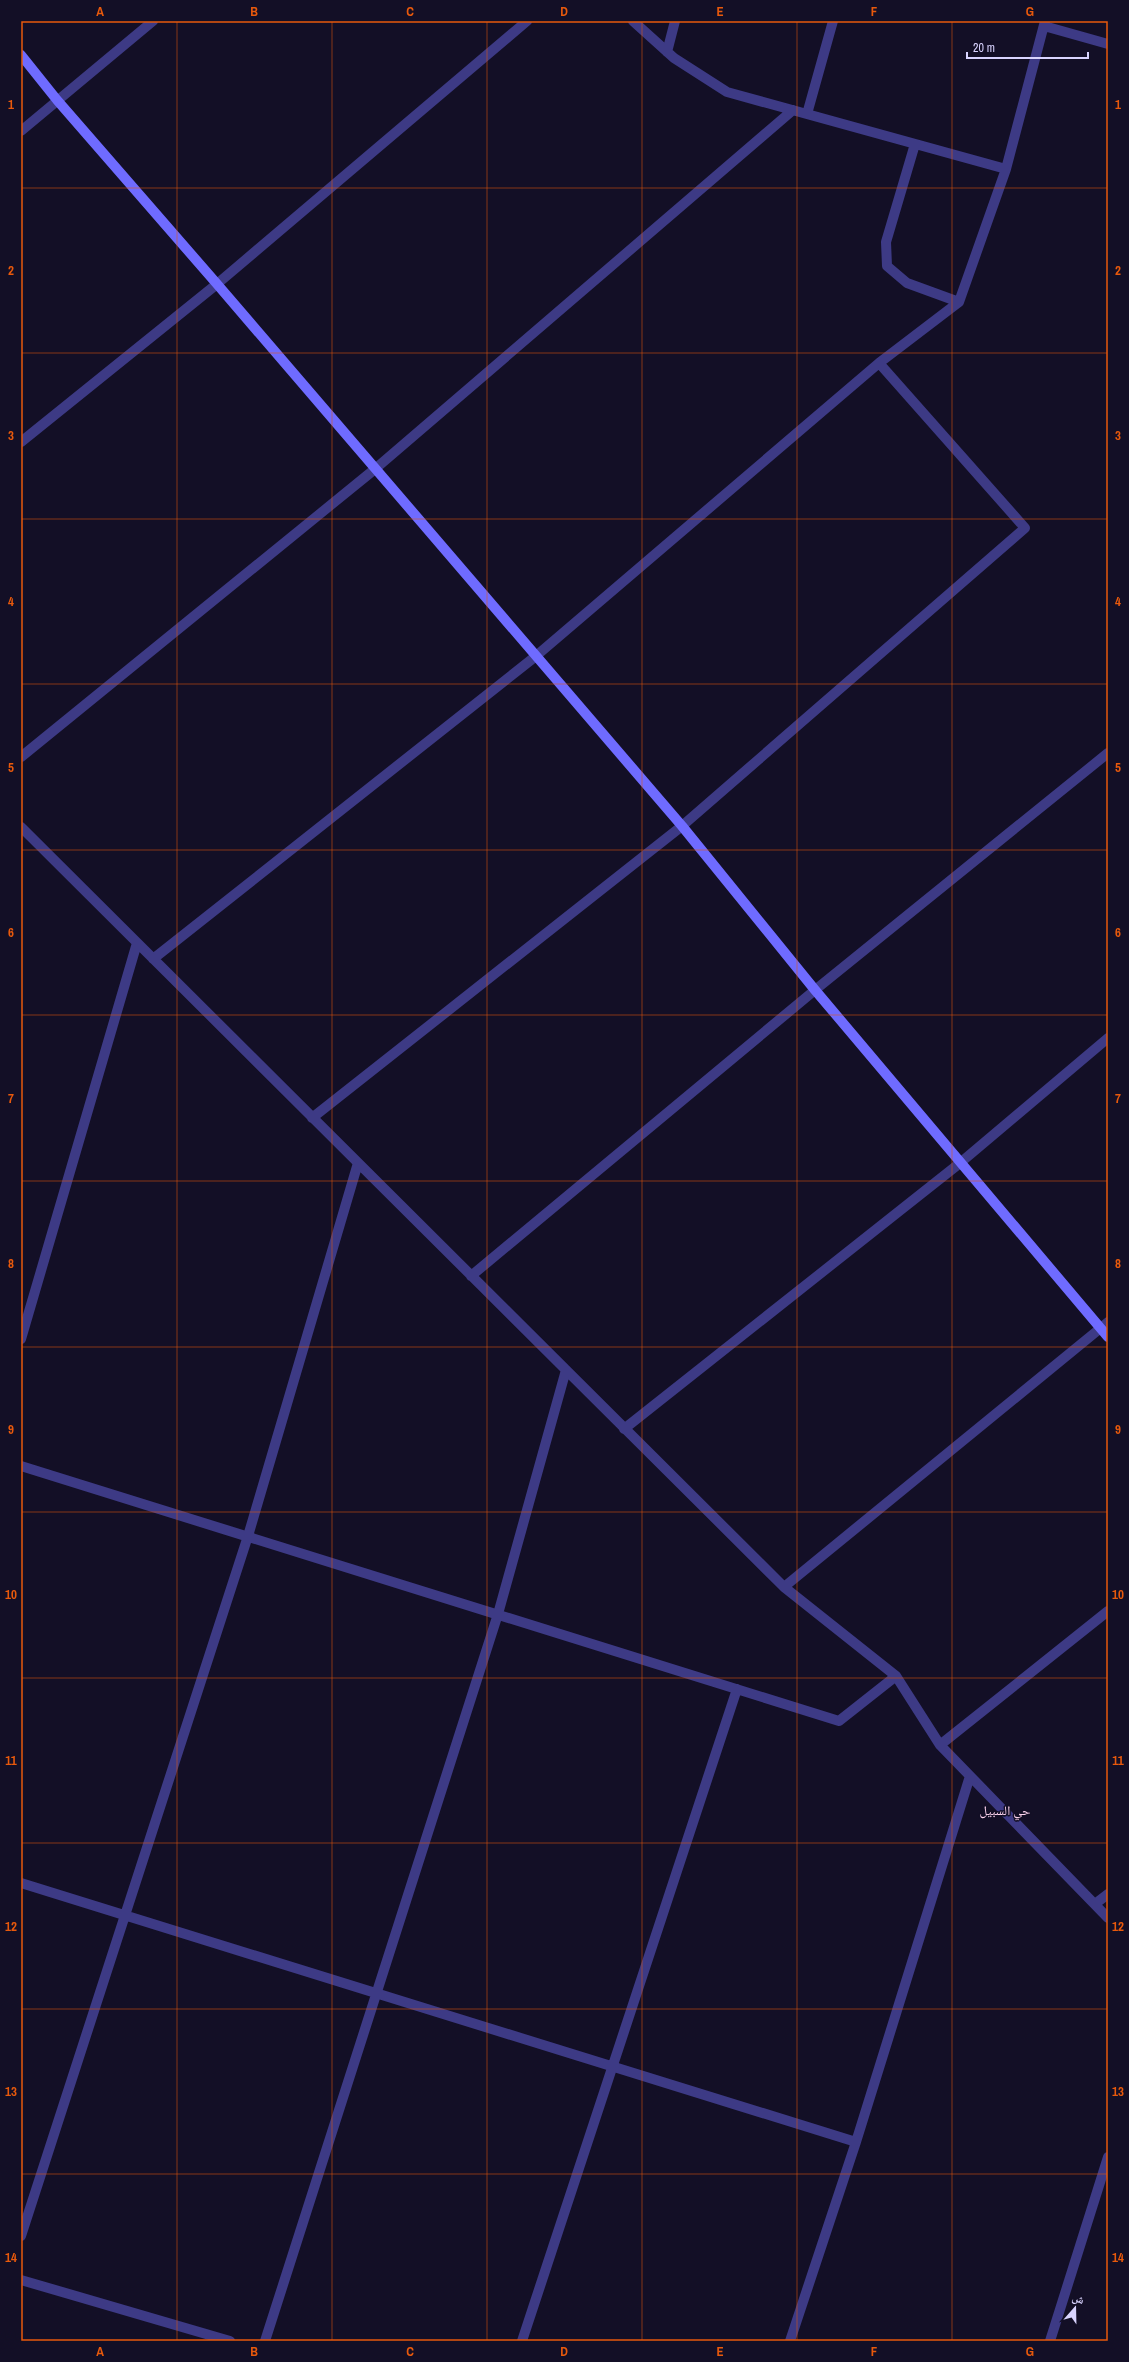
<svg xmlns="http://www.w3.org/2000/svg" width="1129" height="2362" font-family="'Archivo Narrow','Noto Naskh Arabic',sans-serif">
<style>
.lines{fill:none;stroke-linecap:round;stroke-linejoin:round}
.minor{stroke:#3d3a85;stroke-width:10}
.secondary{stroke:#6f6bff;stroke-width:10}
.grid{fill:none;stroke:#e8590c;stroke-width:1;stroke-opacity:0.55}
.labels{text-anchor:middle;dominant-baseline:central;stroke-width:3;stroke-linejoin:round;paint-order:stroke}
.neighbourhood-label{font-size:13px;fill:#ffd6f0;stroke:#130f26}
.neatline{fill:none;stroke:#e8590c;stroke-width:1.5}
.grid-label{font-size:13px;text-anchor:middle;font-weight:bold;fill:#e8590c}
</style>
<rect width="100%" height="100%" fill="#130f26"/>
<g class="lines">
<path class="minor" d="M633,21L674,58L727,92L1006,169
M1044,26L1108,44
M667,52L675,21
M807,114L833,21
M21,131L153,21
M915,144L886,242L887,266L907,283L959,302
M21,442L217,284L527,21
M21,757L375,469L793,110
M21,827L784,1587L896,1676L940,1745L1108,1918
M153,959L536,656L879,363L959,302L1006,169L1045,21
M312,1118L682,826L1025,528L879,363
M471,1276L815,990L1108,753
M21,1339L137,943
M624,1429L960,1163L1108,1038
M21,1466L839,1721L896,1676
M784,1587L1108,1322
M940,1745L1108,1611
M21,1883L856,2142
M1095,1904L1108,1894
M21,2236L248,1536L358,1163
M21,2280L230,2341
M265,2341L498,1614L566,1370
M522,2341L737,1689
M790,2341L856,2142L970,1776
M1050,2341L1108,2157"/>
<path class="secondary" d="M21,55L57,100L217,284L682,826L815,990L1108,1337"/>
</g>
<path class="grid" d="M177,21V2341M332,21V2341M487,21V2341M642,21V2341M797,21V2341M952,21V2341M21,188H1108M21,353H1108M21,519H1108M21,684H1108M21,850H1108M21,1015H1108M21,1181H1108M21,1347H1108M21,1512H1108M21,1678H1108M21,1843H1108M21,2009H1108M21,2174H1108"/>
<g class="labels">
<g class="neighbourhood-label">
<text x="1005" y="1810">حي السبيل</text>
</g>
</g>
<rect width="1129" height="2362" fill="none" stroke="#130f26" stroke-width="44"/>
<g transform="translate(1075 2308) rotate(20)" stroke="#130f26" stroke-width="3" paint-order="stroke">
<path d="M0-3L7 15L0 10L-7 15Z" fill="#d9d4ff"/>
<text y="-6" font-size="11" font-weight="bold" text-anchor="middle" fill="#d9d4ff">ش</text>
</g>
<path d="M967 52v6h121v-6" fill="none" stroke="#d9d4ff" stroke-width="2"/>
<text x="973" y="52" font-size="12" fill="#d9d4ff" stroke="#130f26" stroke-width="3" paint-order="stroke">20 m</text>
<rect x="22" y="22" width="1085" height="2318" class="neatline"/>
<g class="grid-label">
<text x="100" y="16">A</text>
<text x="254" y="16">B</text>
<text x="410" y="16">C</text>
<text x="564" y="16">D</text>
<text x="720" y="16">E</text>
<text x="874" y="16">F</text>
<text x="1030" y="16">G</text>
<text x="11" y="109">1</text>
<text x="1118" y="109">1</text>
<text x="11" y="275">2</text>
<text x="1118" y="275">2</text>
<text x="11" y="440">3</text>
<text x="1118" y="440">3</text>
<text x="11" y="606">4</text>
<text x="1118" y="606">4</text>
<text x="11" y="772">5</text>
<text x="1118" y="772">5</text>
<text x="11" y="937">6</text>
<text x="1118" y="937">6</text>
<text x="11" y="1103">7</text>
<text x="1118" y="1103">7</text>
<text x="11" y="1268">8</text>
<text x="1118" y="1268">8</text>
<text x="11" y="1434">9</text>
<text x="1118" y="1434">9</text>
<text x="11" y="1599">10</text>
<text x="1118" y="1599">10</text>
<text x="11" y="1765">11</text>
<text x="1118" y="1765">11</text>
<text x="11" y="1931">12</text>
<text x="1118" y="1931">12</text>
<text x="11" y="2096">13</text>
<text x="1118" y="2096">13</text>
<text x="11" y="2262">14</text>
<text x="1118" y="2262">14</text>
<text x="100" y="2356">A</text>
<text x="254" y="2356">B</text>
<text x="410" y="2356">C</text>
<text x="564" y="2356">D</text>
<text x="720" y="2356">E</text>
<text x="874" y="2356">F</text>
<text x="1030" y="2356">G</text>
</g>
</svg>
